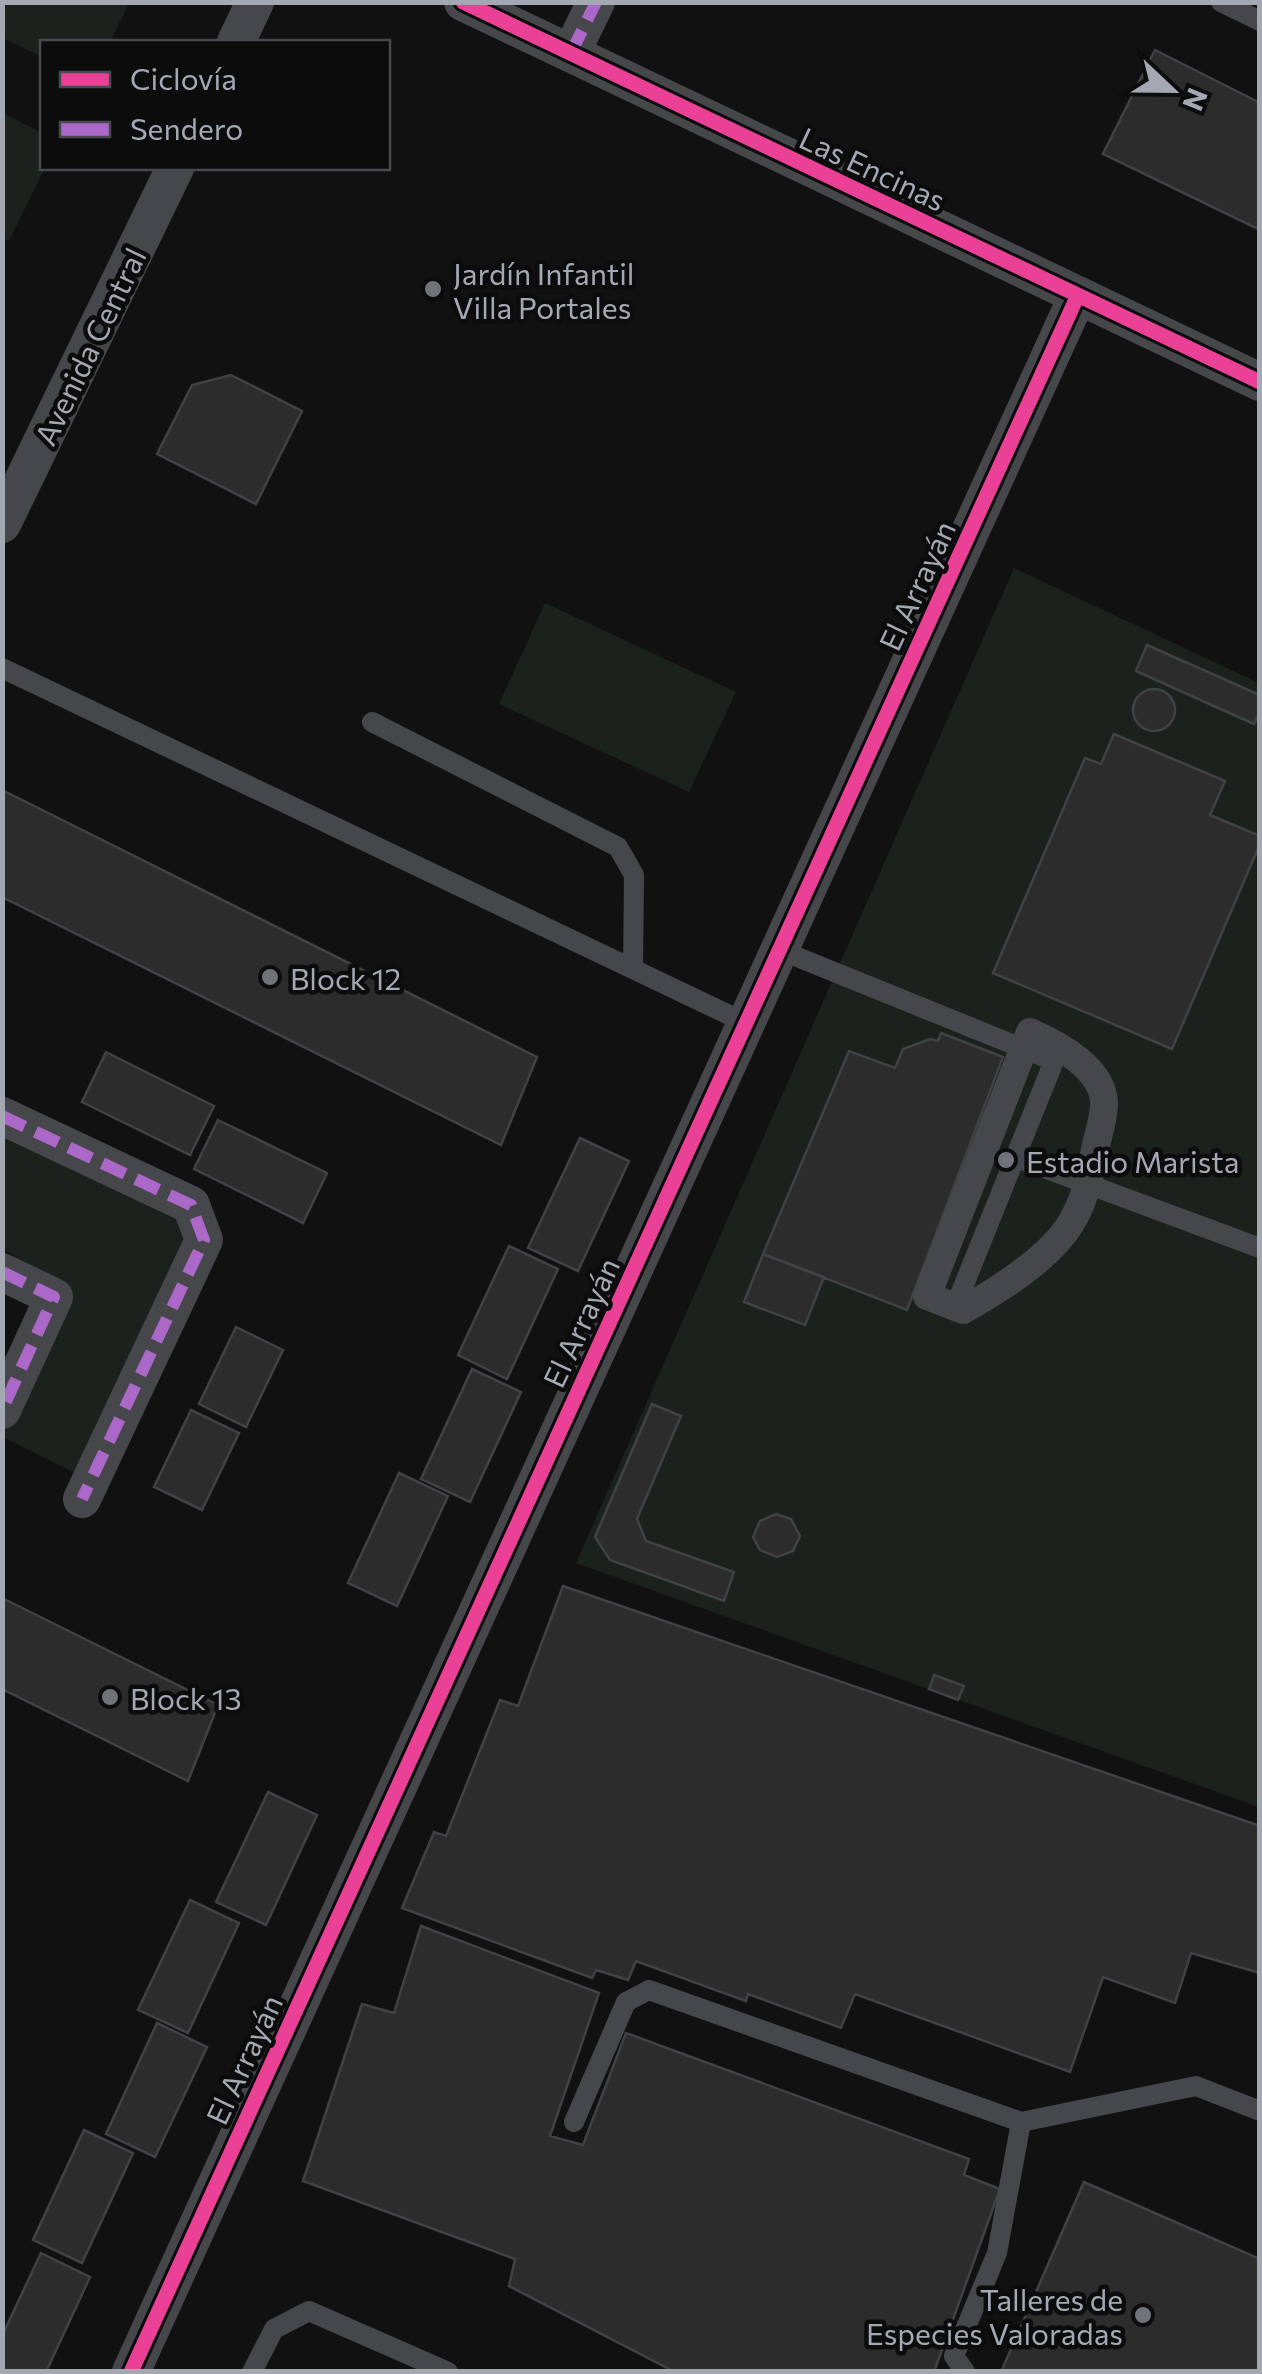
<svg xmlns="http://www.w3.org/2000/svg" width="1262" height="2374" font-family="Commissioner,sans-serif">
<style>
.green{fill:#1b211c}
.building{fill:#2c2c2d;stroke:#414245;stroke-width:2.5}
.lines{fill:none;stroke-linecap:round;stroke-linejoin:round}
.service{stroke:#46474a;stroke-width:20}
.pedestrian{stroke:#46474a;stroke-width:28}
.minor{stroke:#46474a;stroke-width:38}
.quiet{stroke:#ac68c9;stroke-width:12;stroke-dasharray:25 12;stroke-linecap:butt}
.cycleway-casing{stroke:#0c0c0d;stroke-width:21}
.cycleway{stroke:#ea4096;stroke-width:15}
.poi-dot{fill:#70737a;stroke:#0c0c0d;stroke-width:4}
.labels{text-anchor:middle;dominant-baseline:central;stroke-width:9;stroke-linejoin:round;paint-order:stroke}
.street-label{font-size:30px;fill:#a3a8b2;stroke:#0c0c0d}
.poi-label{font-size:30px;fill:#a3a8b2;stroke:#0c0c0d;text-anchor:start}
</style>
<rect width="100%" height="100%" fill="#111112"/>
<path class="green" d="M2,3L3,2L129,3L110,42H42V57L3,38Z
M3,113L42,133L45,168L9,241L2,238Z
M1014,568L1259,683V1807L576,1563Z
M545,603L736,692L689,792L499,704Z
M2,1134L175,1209L186,1246L77,1474L3,1437V1422L67,1286L3,1249Z"/>
<path class="building" d="M1155,50L1260,103V230L1103,154Z
M231,375L302,411L256,504L157,454L192,385Z
M1147,645L1260,695V712L1254,724L1136,671Z
M1133 710a21 21 0 1 1 42 0a21 21 0 1 1-42 0Z
M1114,734L1225,781L1210,815L1260,836V844L1172,1049L993,973L1085,758L1101,764Z
M2,790L537,1057L501,1145L2,897Z
M941,1033L1003,1057L907,1310L763,1254L849,1051L895,1068L903,1049L930,1039L938,1041Z
M106,1052L214,1106L190,1155L82,1102Z
M218,1120L327,1173L303,1223L194,1169Z
M580,1138L629,1161L578,1271L528,1248Z
M509,1246L558,1269L507,1379L458,1355Z
M763,1254L824,1277L805,1325L744,1302Z
M236,1327L283,1350L246,1427L199,1404Z
M472,1369L521,1392L470,1502L421,1479Z
M652,1404L681,1416L637,1519L646,1541L734,1572L724,1601L610,1560L595,1537Z
M191,1410L239,1433L202,1510L154,1487Z
M399,1473L448,1496L397,1606L348,1583Z
M776,1514L791,1519L800,1536L793,1551L777,1557L760,1550L753,1537L760,1521Z
M563,1586L1260,1826V1973L1191,1953L1175,2003L1103,1977L1070,2072L855,1994L841,2028L748,1994L746,2001L636,1961L628,1980L596,1970L592,1978L402,1908L434,1832L446,1836L500,1700L518,1706Z
M2,1598L218,1705L188,1781L2,1689Z
M934,1675L964,1686L958,1700L929,1689Z
M268,1792L317,1815L266,1925L216,1902Z
M190,1900L239,1923L188,2033L138,2010Z
M421,1926L599,1993L550,2136L583,2145L626,2033L969,2159L964,2175L1000,2189L934,2372H675L509,2286L515,2259L303,2181L362,2004L394,2013Z
M157,2023L207,2047L155,2157L106,2134Z
M84,2130L133,2153L82,2263L33,2240Z
M1084,2182L1260,2259V2372H1001Z
M41,2253L90,2277L46,2372H7L2,2370V2336Z"/>
<g class="lines">
<path class="service" d="M1221,2L1260,21
M2,668L746,1023
M372,722L618,847L634,875L633,969
M780,950L1054,1061L955,1307
M1017,1158L1260,1248
M574,2122L626,2002L649,1990L1021,2122L1196,2086L1260,2111
M252,2372L274,2329L309,2311L448,2372
M965,2372L954,2356L997,2253L1021,2122"/>
<path class="pedestrian" d="M1030,1032C1058,1044 1104,1069 1104,1104C1104,1118 1098,1135 1095,1150C1091,1173 1084,1202 1071,1223C1051,1257 997,1291 963,1310L927,1296Z"/>
<path class="minor" d="M463,2L1260,382
M236,42L255,2
M571,53L596,2
M2,524L175,168
M2,1116L191,1205L204,1240L82,1499
M2,1272L54,1297L2,1410
M131,2372L1078,295"/>
<path class="quiet" d="M571,53L596,2
M2,1116L191,1205L204,1240L82,1499
M2,1272L54,1297L2,1410"/>
<defs>
<path id="cycleway" d="M463,2L1260,382
M131,2372L1078,295"/>
</defs>
<use href="#cycleway" class="cycleway-casing"/>
<use href="#cycleway" class="cycleway"/>
</g>
<g class="poi-dot">
<circle cx="433" cy="289" r="10"/>
<circle cx="270" cy="977" r="10"/>
<circle cx="1006" cy="1160" r="10"/>
<circle cx="110" cy="1697" r="10"/>
<circle cx="1143" cy="2315" r="10"/>
</g>
<g class="labels">
<g class="street-label">
<text transform="translate(873 168) rotate(25)">Las Encinas</text>
<text transform="translate(89 346) rotate(-64)">Avenida Central</text>
<text transform="translate(916 585) rotate(-65)">El Arrayán</text>
<text transform="translate(580 1322) rotate(-65)">El Arrayán</text>
<text transform="translate(243 2059) rotate(-65)">El Arrayán</text>
</g>
<g class="poi-label">
<text x="453" y="272">Jardín Infantil<tspan x="453" dy="34">Villa Portales</tspan></text>
<text x="290" y="977">Block 12</text>
<text x="1026" y="1160">Estadio Marista</text>
<text x="130" y="1697">Block 13</text>
<text x="1123" y="2298" text-anchor="end">Talleres de<tspan x="1123" dy="34">Especies Valoradas</tspan></text>
</g>
</g>
<rect width="1262" height="2374" fill="none" stroke="#a3a8b2" stroke-width="10"/>
<rect x="40" y="40" width="350" height="130" fill="#0c0c0d" stroke="#484a4f" stroke-width="2.5"/>
<rect x="60" y="72" width="50" height="15" fill="#ea4096" stroke="#484a4f" stroke-width="2.5"/>
<text x="130" y="90" font-size="30" fill="#a3a8b2">Ciclovía</text>
<rect x="60" y="122" width="50" height="15" fill="#ac68c9" stroke="#484a4f" stroke-width="2.5"/>
<text x="130" y="140" font-size="30" fill="#a3a8b2">Sendero</text>
<g transform="translate(1172 90) rotate(112)" stroke="#0c0c0d" stroke-width="8" paint-order="stroke">
<path d="M0-8L18 38L0 25L-18 38Z" fill="#a3a8b2"/>
<text y="-15" font-size="28" font-weight="bold" text-anchor="middle" fill="#a3a8b2">N</text>
</g>
</svg>
